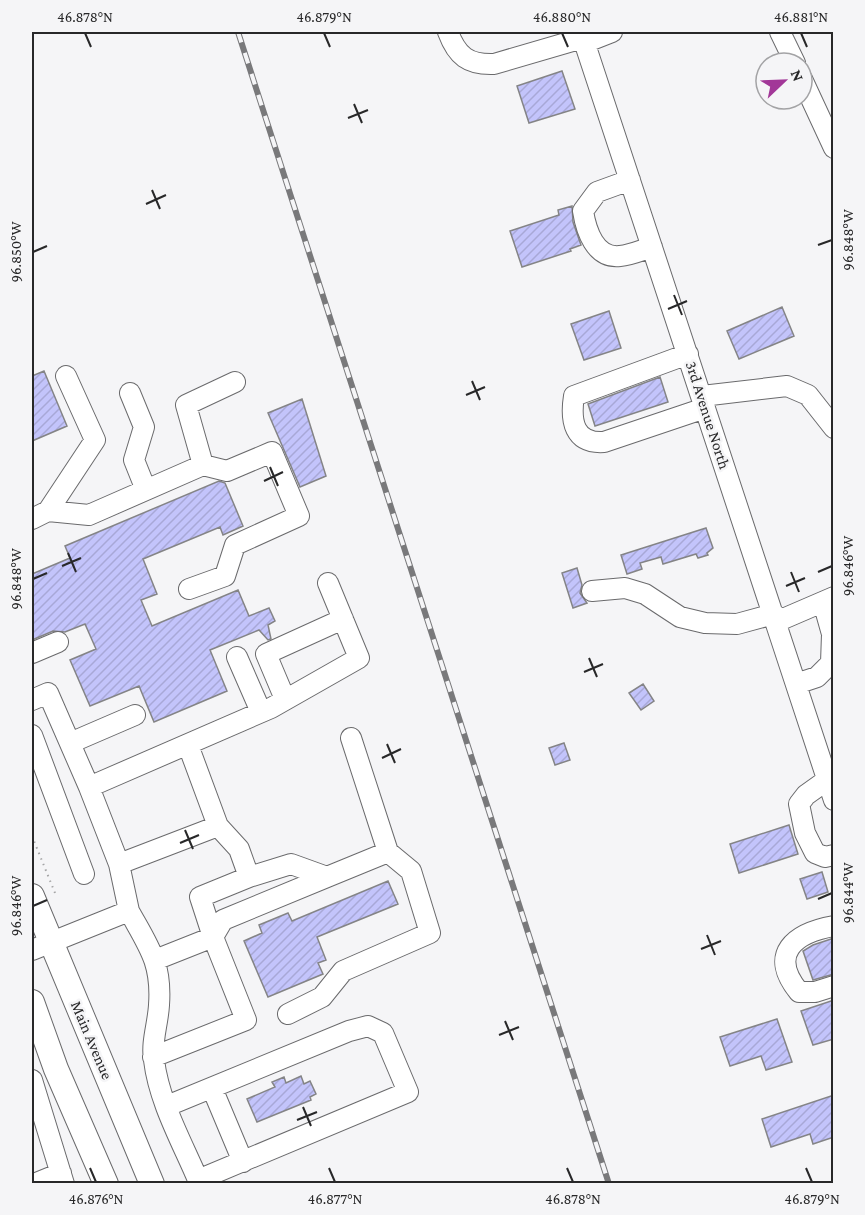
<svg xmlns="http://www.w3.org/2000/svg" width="865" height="1215" font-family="'Crimson Pro',serif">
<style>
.building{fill:url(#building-hatch);stroke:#848486;stroke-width:1.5}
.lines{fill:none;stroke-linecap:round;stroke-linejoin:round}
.minor-casing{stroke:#6a6a6c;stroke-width:22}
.major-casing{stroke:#6a6a6c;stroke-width:26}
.path{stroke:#a5a5a6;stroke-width:2;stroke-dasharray:1.5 4.5;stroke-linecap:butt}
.minor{stroke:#fff;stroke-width:20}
.major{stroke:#fff;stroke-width:24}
.rail-casing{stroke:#79797b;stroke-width:6}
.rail{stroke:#f5f5f7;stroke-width:4;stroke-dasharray:11;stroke-linecap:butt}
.ticks{fill:none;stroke:#282829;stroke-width:2}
.labels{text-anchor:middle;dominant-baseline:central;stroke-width:5;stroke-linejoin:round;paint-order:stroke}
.street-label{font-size:16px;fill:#282829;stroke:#f5f5f7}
.neatline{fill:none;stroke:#282829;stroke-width:2}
.ticks-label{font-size:15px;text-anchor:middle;fill:#282829}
</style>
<defs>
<pattern id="building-hatch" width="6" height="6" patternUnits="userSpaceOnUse" patternTransform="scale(1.5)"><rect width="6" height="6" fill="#c3c4fb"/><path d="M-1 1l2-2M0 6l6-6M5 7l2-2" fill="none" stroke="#a8a8d7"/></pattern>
</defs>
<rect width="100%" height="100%" fill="#f5f5f7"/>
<path class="building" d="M562,71L575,109L529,123L517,86Z
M572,206L573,222L581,245L570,249L571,251L522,267L510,231L559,215L558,210Z
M782,307L794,336L739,359L727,331Z
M609,311L621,348L584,360L571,324Z
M44,371L67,426L32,441V376Z
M660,377L668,402L595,426L588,404Z
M302,399L326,476L300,487L268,413Z
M219,481L225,483L243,526L223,535L220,527L143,559L157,594L141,600L152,626L238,590L249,616L269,608L275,621L268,625L271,639L268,640L259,630L210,650L227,691L154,722L139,686L90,706L70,660L96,649L85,624L65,632L53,631L32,640V574L70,558L65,546Z
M706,528L713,548L707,553L708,555L698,558L696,554L663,564L661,557L640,563L642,569L627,574L621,555Z
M577,568L582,585L580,593L587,603L573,608L562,573Z
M643,684L654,701L641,710L629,693Z
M564,743L570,760L555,765L549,748Z
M789,825L798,854L739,873L730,844Z
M822,872L828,892L807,899L800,879Z
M388,881L398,904L317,937L326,960L318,963L323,974L268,997L244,941L262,933L259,925L288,913L292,921Z
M834,938V974L813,980L803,951L813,945Z
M834,1000V1039L813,1045L801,1011Z
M777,1019L792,1062L766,1070L761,1056L730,1066L720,1037Z
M301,1076L304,1084L310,1081L316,1094L310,1097L311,1100L257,1122L247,1099L275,1087L272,1082L284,1077L286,1083Z
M834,1095V1137L813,1144L810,1134L771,1147L762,1119Z"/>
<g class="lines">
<defs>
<path id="minor" d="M448,32C457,56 468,65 494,64L583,38
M581,32L834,800
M780,32L795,63
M584,43L612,32
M802,79L834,148
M630,180L597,192L583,211C586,230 595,259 620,256C631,255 642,250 652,247
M688,354L574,396C570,421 574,444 604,442L705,408
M130,393L144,427L134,460L146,490
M702,396L787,386L808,395L834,428
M203,465L186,405L235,382
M48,511L95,440L66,376
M32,519L48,511L89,515L203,465L227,471L272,452L299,516L235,545L225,576L189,589
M592,591L625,588L645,594L680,617L705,623L737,624L774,614
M776,622L834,597
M32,653L58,642
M237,657L261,712
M796,684L817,677L831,663L832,634L823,602
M285,699L266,654L343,619
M32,700L48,693L89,787L119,864L129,911
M32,735L84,874
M70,743L135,715
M827,780L806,795L799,804L805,833L815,853L825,857L834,855
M89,787L271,708L359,658L328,583
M119,864L218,826L188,745
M249,877L291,864L327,877L388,852
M834,926C794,933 768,954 799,992H815L834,986
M213,937L200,897L249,877L239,849L218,826
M213,937L223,920L327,877
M32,950L129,911C149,947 162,963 159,1005C158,1024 151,1042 154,1060C159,1102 182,1142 198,1180
M288,1014L322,997L343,971L430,933L411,871L388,852L351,738
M153,1057L246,1020L213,937L155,960
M32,1080L64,1184
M212,1088L243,1162
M167,1106L349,1031L368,1026L383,1033L408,1092L198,1180
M34,1184L61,1173"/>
<path id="major" d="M32,896L152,1184
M32,1002L56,1069L106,1184"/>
</defs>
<use href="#minor" class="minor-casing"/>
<use href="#major" class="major-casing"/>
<path class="path" d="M32,836L55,893"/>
<use href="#minor" class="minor"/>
<use href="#major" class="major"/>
<defs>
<path id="rail" d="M238,32L609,1184"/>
</defs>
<use href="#rail" class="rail-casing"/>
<use href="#rail" class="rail"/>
</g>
<path class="ticks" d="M85,33L91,47M324,33L330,47M562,33L568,47M801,33L807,47M354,104L362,123M348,118L368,110M152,190L160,209M146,204L166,195M818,245L832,240M33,252L47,246M674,295L682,315M668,309L687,301M472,381L480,400M466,395L485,387M270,467L278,486M264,481L283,472M68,553L76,572M62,566L81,558M791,572L799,592M818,572L832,566M33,579L47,573M786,586L805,578M589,658L597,677M584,672L603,664M387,744L395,763M382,758L401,749M185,830L193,849M180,843L199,835M818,899L832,893M33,906L47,900M707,935L715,955M701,949L721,941M505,1021L513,1040M499,1035L519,1027M303,1107L311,1126M297,1120L317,1112M90,1168L96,1182M329,1168L335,1182M567,1168L573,1182M806,1168L812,1182"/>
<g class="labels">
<g class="street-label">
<text transform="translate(708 415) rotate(72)">3rd Avenue North</text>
<text transform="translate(92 1040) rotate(67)">Main Avenue</text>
</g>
</g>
<rect width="865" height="1215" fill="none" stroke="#f5f5f7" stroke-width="66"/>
<g transform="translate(784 81) rotate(67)"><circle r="28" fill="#f5f5f7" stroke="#a3a3a5" stroke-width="1.5"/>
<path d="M0-4.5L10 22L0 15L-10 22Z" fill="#a23798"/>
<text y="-9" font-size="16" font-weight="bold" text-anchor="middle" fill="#282829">N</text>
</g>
<rect x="33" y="33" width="799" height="1149" class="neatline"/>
<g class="ticks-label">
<text x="85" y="22">46.878°N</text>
<text x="324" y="22">46.879°N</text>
<text x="562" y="22">46.880°N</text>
<text x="801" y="22">46.881°N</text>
<text transform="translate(848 240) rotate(-90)" y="5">96.848°W</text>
<text transform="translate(16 252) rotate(-90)" y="5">96.850°W</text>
<text transform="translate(848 566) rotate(-90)" y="5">96.846°W</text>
<text transform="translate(16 579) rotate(-90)" y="5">96.848°W</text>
<text transform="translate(848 893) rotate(-90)" y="5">96.844°W</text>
<text transform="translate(16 906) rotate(-90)" y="5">96.846°W</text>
<text x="96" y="1204">46.876°N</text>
<text x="335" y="1204">46.877°N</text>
<text x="573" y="1204">46.878°N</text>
<text x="812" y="1204">46.879°N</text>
</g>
</svg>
